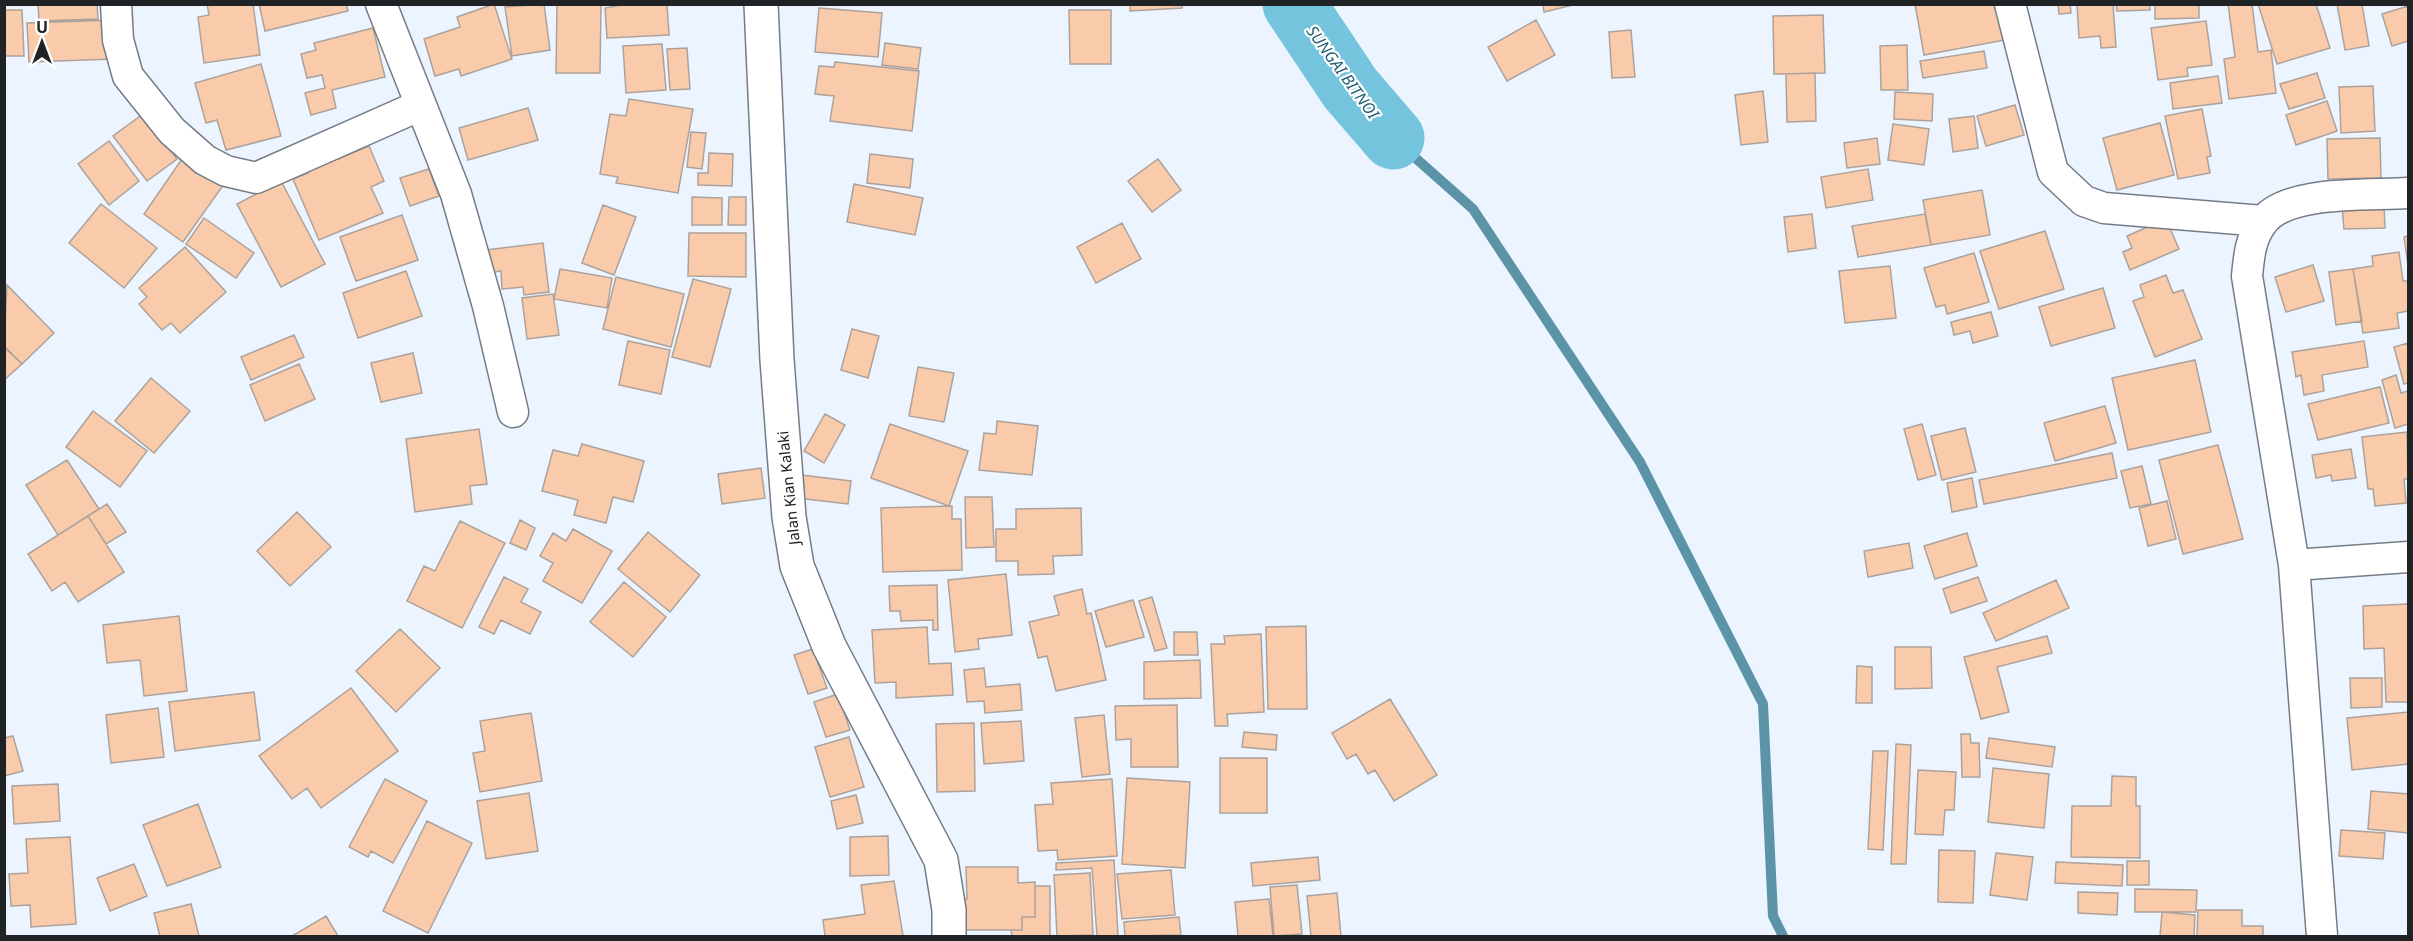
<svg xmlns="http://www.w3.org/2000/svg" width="2413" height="941" font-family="'Noto Sans',sans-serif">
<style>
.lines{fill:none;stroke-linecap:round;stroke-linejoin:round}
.stream{stroke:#5b94a7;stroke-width:10}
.river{stroke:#74c4de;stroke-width:63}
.building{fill:#facbaa;stroke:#ada29b;stroke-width:1.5}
.minor-casing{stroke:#757c85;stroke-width:33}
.tertiary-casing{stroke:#757c85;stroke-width:36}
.minor{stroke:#fff;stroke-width:30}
.tertiary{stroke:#fff;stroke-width:33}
.labels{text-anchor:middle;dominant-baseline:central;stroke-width:4.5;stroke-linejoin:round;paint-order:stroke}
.street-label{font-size:15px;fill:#202326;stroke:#fff}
.water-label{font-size:16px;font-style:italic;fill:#1f5f72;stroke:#fff}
</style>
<rect width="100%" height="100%" fill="#ecf4ff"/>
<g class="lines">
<path class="stream" d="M1393,138L1473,209L1640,462L1763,704L1773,916L1783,936"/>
<path class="river" d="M1294,4L1350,88L1393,138"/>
</g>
<path class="building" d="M38,4H97L98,19L39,21Z
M207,4H253L260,55L204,63L198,17L209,15Z
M259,4H346L348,11L265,31Z
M494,4L512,59L461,76L459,69L435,76L424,39L460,27L457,17Z
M544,4L550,50L512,56L505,7Z
M557,4H601L600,73H556Z
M627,4H667L669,35L607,38L605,8Z
M1130,4H1182V8L1130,11Z
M1543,4H1577L1544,12Z
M1915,4H1998L2005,40L1924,55Z
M2058,4H2070L2071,13L2059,14Z
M2077,4H2113L2116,47L2101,48L2100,36L2079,38Z
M2116,4H2150V10L2117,11Z
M2155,4H2199V18L2155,19Z
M2228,4H2252L2258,52L2271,50L2276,93L2229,99L2224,59L2235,57Z
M2258,4H2316L2330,48L2277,64Z
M2337,4H2362L2369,46L2345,50Z
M2408,6V41L2392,46L2382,14Z
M819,8L882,13L878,57L815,52Z
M4,10H22L24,56H4Z
M1069,10H1111V64H1070Z
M1823,15L1825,73L1774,74L1773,16Z
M111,20L113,59L29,62L27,23Z
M1536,20L1555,55L1507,81L1488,47Z
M2206,21L2212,65L2187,68L2188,76L2158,80L2151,28Z
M373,28L385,77L332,90L336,108L311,115L305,93L325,88L322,75L307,78L301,54L316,50L314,43Z
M1631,30L1635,77L1612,78L1609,32Z
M885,43L921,48L918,69L882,65Z
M662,44L666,90L626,93L623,46Z
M1907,45L1908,90H1881L1880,46Z
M687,48L690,89L670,90L667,49Z
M1984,51L1987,68L1923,78L1920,61Z
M835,62L919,71L912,131L830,121L834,96L815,94L819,66L834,67Z
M261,64L281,136L226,150L217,120L206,123L195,83Z
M1815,73L1816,121L1787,122L1786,74Z
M2317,73L2325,98L2289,109L2280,84Z
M2218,76L2222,103L2173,109L2170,83Z
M2373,86L2375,131L2341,133L2339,87Z
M1763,91L1768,142L1741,145L1735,95Z
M1895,92L1933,94L1932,121L1894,119Z
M629,99L693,109L678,193L616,183L618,177L600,174L610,114L626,116Z
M2327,101L2337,131L2296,145L2286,115Z
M2015,105L2024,135L1986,146L1977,116Z
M528,108L538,140L468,160L459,128Z
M2202,109L2211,156L2207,157L2210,173L2178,179L2165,116Z
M143,114L177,159L147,181L113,136Z
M1974,116L1978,148L1953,152L1949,119Z
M2160,123L2174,175L2117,190L2103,138Z
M1893,124L1929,129L1924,165L1888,160Z
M691,132L706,133L702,169L687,167Z
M1877,138L1880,164L1847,168L1844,143Z
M2380,138L2381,178L2328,179L2327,139Z
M109,141L139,181L109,205L78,164Z
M369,146L384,181L371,187L383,213L319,240L293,179L308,173L304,163L333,150L338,159Z
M709,153L733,154L732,186L698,185V173H708Z
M870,154L913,159L910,188L867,183Z
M184,156L224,184L183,242L144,214Z
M1158,159L1181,190L1152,212L1128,181Z
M429,169L439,196L410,206L400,178Z
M1868,169L1873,200L1826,208L1821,177Z
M281,181L325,264L281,287L237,204Z
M854,184L923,198L915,235L847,222Z
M1982,190L1990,235L1931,245L1923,200Z
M692,197L722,198V225H692Z
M729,197H746V225H728Z
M101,204L157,248L124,288L69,243Z
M603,205L636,217L614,275L582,263Z
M2384,205L2385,228L2344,229L2342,207Z
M1812,214L1816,248L1788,252L1784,217Z
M1925,214L1931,245L1858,257L1852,226Z
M402,215L418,260L356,281L340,237Z
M204,218L254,253L236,278L186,244Z
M2166,219L2179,249L2130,270L2123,252L2132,248L2127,236Z
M1122,223L1141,259L1096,283L1077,247Z
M2045,231L2064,289L1999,309L1980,251Z
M689,233H746V277L688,276Z
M2408,236V265L2404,237Z
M543,243L549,292L524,295L523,287L502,289L501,271L488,273L486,250Z
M185,247L226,292L180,333L171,323L162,330L139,304L147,297L139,288Z
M2399,252L2403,281H2408V311L2397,313L2399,328L2363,333L2353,269L2373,266L2372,256Z
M1974,253L1989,302L1947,314L1945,305L1936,307L1924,268Z
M2313,265L2324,301L2286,312L2275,277Z
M1890,266L1896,318L1845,323L1839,271Z
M560,269L612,278L607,308L554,299Z
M2353,269L2362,321L2336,325L2329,272Z
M406,271L422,316L358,338L343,293Z
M2166,275L2173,293L2183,290L2202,339L2155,357L2133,301L2144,297L2140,285Z
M616,277L684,294L671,347L603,329Z
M693,279L731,289L710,367L672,357Z
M7,285L54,333L22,364L4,347Z
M2103,288L2115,328L2051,346L2039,307Z
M553,294L559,335L527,339L522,298Z
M1991,312L1998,336L1973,343L1970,331L1954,335L1951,322Z
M852,329L879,336L868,378L841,370Z
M294,335L304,357L251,380L241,357Z
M628,341L670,350L661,394L619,385Z
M2364,341L2368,367L2322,375L2324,391L2304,395L2301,375L2296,377L2292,352Z
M2408,343V383L2404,384L2394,347Z
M5,347L22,364L4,380V348Z
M413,353L422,393L381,402L371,363Z
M2195,360L2211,432L2128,450L2112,378Z
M299,364L315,399L265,421L250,385Z
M918,367L954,373L944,422L909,416Z
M2396,375L2401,393L2408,391V424L2395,428L2382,380Z
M151,378L190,411L154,453L115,421Z
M2380,387L2389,423L2318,440L2308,404Z
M2105,406L2116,443L2055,461L2044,423Z
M93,411L147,451L120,487L66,447Z
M825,414L845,425L824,463L804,451Z
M997,421L1038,426L1032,475L979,470L984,433L996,434Z
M890,424L968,451L949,506L871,478Z
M1922,424L1936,475L1918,480L1904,429Z
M1965,428L1976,472L1942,480L1931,436Z
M479,429L487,484L470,486L472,504L415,512L406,439Z
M2407,432L2408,479H2404L2406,503L2375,506L2373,489H2368L2362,437Z
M582,444L644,461L633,502L613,497L606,523L574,515L578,500L542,491L553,450L578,456Z
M2218,445L2243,539L2183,554L2159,460Z
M2351,449L2356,478L2332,481L2331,475L2316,478L2312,455Z
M2112,453L2117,478L1984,504L1979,480Z
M67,460L99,509L58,535L26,485Z
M2142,466L2151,504L2130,508L2121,471Z
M761,468L765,498L722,504L718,474Z
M801,475L851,481L848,504L798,498Z
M1972,478L1977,507L1952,512L1947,483Z
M965,497H992L994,547L966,548Z
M2167,501L2176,539L2148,546L2139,508Z
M107,504L126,532L106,544L88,516Z
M952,506V519H961L962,570L883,572L881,508Z
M1081,508L1082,555L1053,556L1054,574L1018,575V561H996V529H1016V509Z
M297,512L331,547L290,586L257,551Z
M88,516L124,572L78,602L65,582L52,591L28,554Z
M520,520L535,528L526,550L510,543Z
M460,521L505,543L462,628L407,601L424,566L435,571Z
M573,529L612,551L582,603L543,581L553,563L540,556L553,533L566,541Z
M648,532L700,575L670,612L618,569Z
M1967,533L1977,566L1935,579L1924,546Z
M1909,543L1913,568L1868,577L1864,551Z
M1006,574L1012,635L978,639L979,649L955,652L948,580Z
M504,577L528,589L521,602L541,612L530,634L501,620L494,634L479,627Z
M1978,577L1987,601L1951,613L1943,589Z
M2056,580L2069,608L1996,641L1983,613Z
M624,582L666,617L633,657L590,622Z
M937,585L938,630H933V620L901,621L900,611H890L889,586Z
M1082,589L1087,614L1091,613L1106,680L1056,691L1047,656L1038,658L1029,622L1059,615L1054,596Z
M1152,597L1167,648L1155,651L1139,601Z
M1133,600L1144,637L1106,647L1095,611Z
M2408,604V702H2386L2384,648L2364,649L2363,606Z
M179,616L187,691L144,696L140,660L107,663L103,625Z
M1306,626L1307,709H1268L1266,627Z
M927,627L929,664L951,663L953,695L896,698V682L875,683L872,630Z
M400,629L440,668L396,712L356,671Z
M1174,632H1197L1198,655H1174Z
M1261,634L1264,712L1227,714L1228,726H1215L1211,644H1225L1224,636Z
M2047,636L2052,653L1997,667L2009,712L1981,719L1964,657Z
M1895,647H1931L1932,688L1895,689Z
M813,649L827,688L808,694L794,655Z
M1200,660L1201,698L1144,699V662Z
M1857,666L1872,667V703H1856Z
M984,668L986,687L1020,684L1022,710L985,713L984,701L967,702L964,670Z
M2350,678H2382V707L2351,708Z
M351,688L398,751L321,808L307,788L292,799L259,756Z
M254,692L260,740L175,751L169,702Z
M838,694L850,730L826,737L814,702Z
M1390,699L1437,775L1394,801L1375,770L1368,774L1356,754L1347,759L1332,733Z
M1177,705L1178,767H1131V739L1116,740L1115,706Z
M158,708L164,757L111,763L106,715Z
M2408,712V764L2352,770L2347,718Z
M531,713L542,781L480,792L473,753L485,751L480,721Z
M1104,715L1110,774L1082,777L1075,718Z
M1021,721L1024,761L984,764L981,723Z
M974,723L975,791L937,792L936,724Z
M1244,732L1277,735L1276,750L1242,747Z
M1961,734H1970L1971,743H1979L1980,777H1962Z
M13,736L23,771L4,776V738Z
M849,737L864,787L830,797L815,747Z
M1989,738L2055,747L2052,767L1986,758Z
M1896,744L1911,745L1906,864H1891Z
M1873,751H1888L1883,850L1868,849Z
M1220,758H1267V813H1220Z
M1993,768L2049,774L2044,828L1988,822Z
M1918,770L1956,772L1954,810H1945L1943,835L1915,834Z
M2112,776L2136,777V806H2140V858L2071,857L2072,806H2111Z
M1127,778L1190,782L1185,868L1122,864Z
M385,779L427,801L393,863L371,851L368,857L349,847Z
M1112,779L1117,856L1058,860L1057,850L1038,851L1035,805L1053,804L1051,783Z
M58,784L60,821L14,824L12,786Z
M2371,791L2408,794V833L2368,829Z
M529,793L538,851L486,859L477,801Z
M856,795L863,823L837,829L831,801Z
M198,804L221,867L167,886L143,825Z
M427,821L472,843L428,933L383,911Z
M2341,830L2385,833L2383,859L2339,856Z
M888,836L889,875L850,876V837Z
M70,837L76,924L31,927L30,905L11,906L9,874L28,873L26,839Z
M1939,850L1975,851L1973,903L1938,902Z
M1996,853L2033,857L2027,900L1990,895Z
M1318,857L1320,880L1253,886L1251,863Z
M1114,860L1118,936H1097L1092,868L1056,870V863Z
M2127,861H2149V885H2127Z
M2056,862L2123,865L2122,886L2055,883Z
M134,864L147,896L110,911L97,878Z
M966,867H1018V883L1035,882V917H1022V930H959V899H967Z
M1171,870L1175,915L1122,919L1117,874Z
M1090,873L1093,935L1057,936L1054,875Z
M894,881L903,936H825L823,920L865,914L861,885Z
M1297,885L1302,934L1274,936L1270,887Z
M1035,886H1050V936H1012L1011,930H1022V917H1035Z
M2135,889L2197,890L2196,912H2135Z
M2078,892L2118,893L2117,915L2078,913Z
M1337,893L1341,936H1311L1307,896Z
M1269,899L1273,936H1238L1235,902Z
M191,904L199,936H160L154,913Z
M2198,910H2242V926H2263V936H2197Z
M2162,912L2195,915L2194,936H2160Z
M326,916L338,936H292Z
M1179,917L1181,935L1125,936L1124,922Z"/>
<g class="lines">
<defs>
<path id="minor" d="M116,4L118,40L128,76L172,131L205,160L226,171L256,178L421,105
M381,4L456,194L488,306L513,412
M2010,4L2053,172L2084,201L2104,208L2263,221
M2294,565L2408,557
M2322,936L2294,565L2247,276C2249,257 2250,239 2262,223C2285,189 2371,196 2408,193"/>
<path id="tertiary" d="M761,4L777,360L789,517L797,566L829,646L941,860L949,910V936"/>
</defs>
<use href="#minor" class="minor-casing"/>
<use href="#tertiary" class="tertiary-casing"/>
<use href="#minor" class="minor"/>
<use href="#tertiary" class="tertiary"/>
</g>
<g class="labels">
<g class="street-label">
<text transform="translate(788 488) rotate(-96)">Jalan Kian Kalaki</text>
</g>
<g class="water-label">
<text transform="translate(1343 72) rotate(54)">SUNGAI BITNOI</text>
</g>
</g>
<rect width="2413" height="941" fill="none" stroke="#202326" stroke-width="12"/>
<g transform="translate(42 42)" stroke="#ffffff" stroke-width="4.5" paint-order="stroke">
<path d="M0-4.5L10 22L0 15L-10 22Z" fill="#202326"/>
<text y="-9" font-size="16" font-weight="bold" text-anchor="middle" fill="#202326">U</text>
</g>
</svg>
